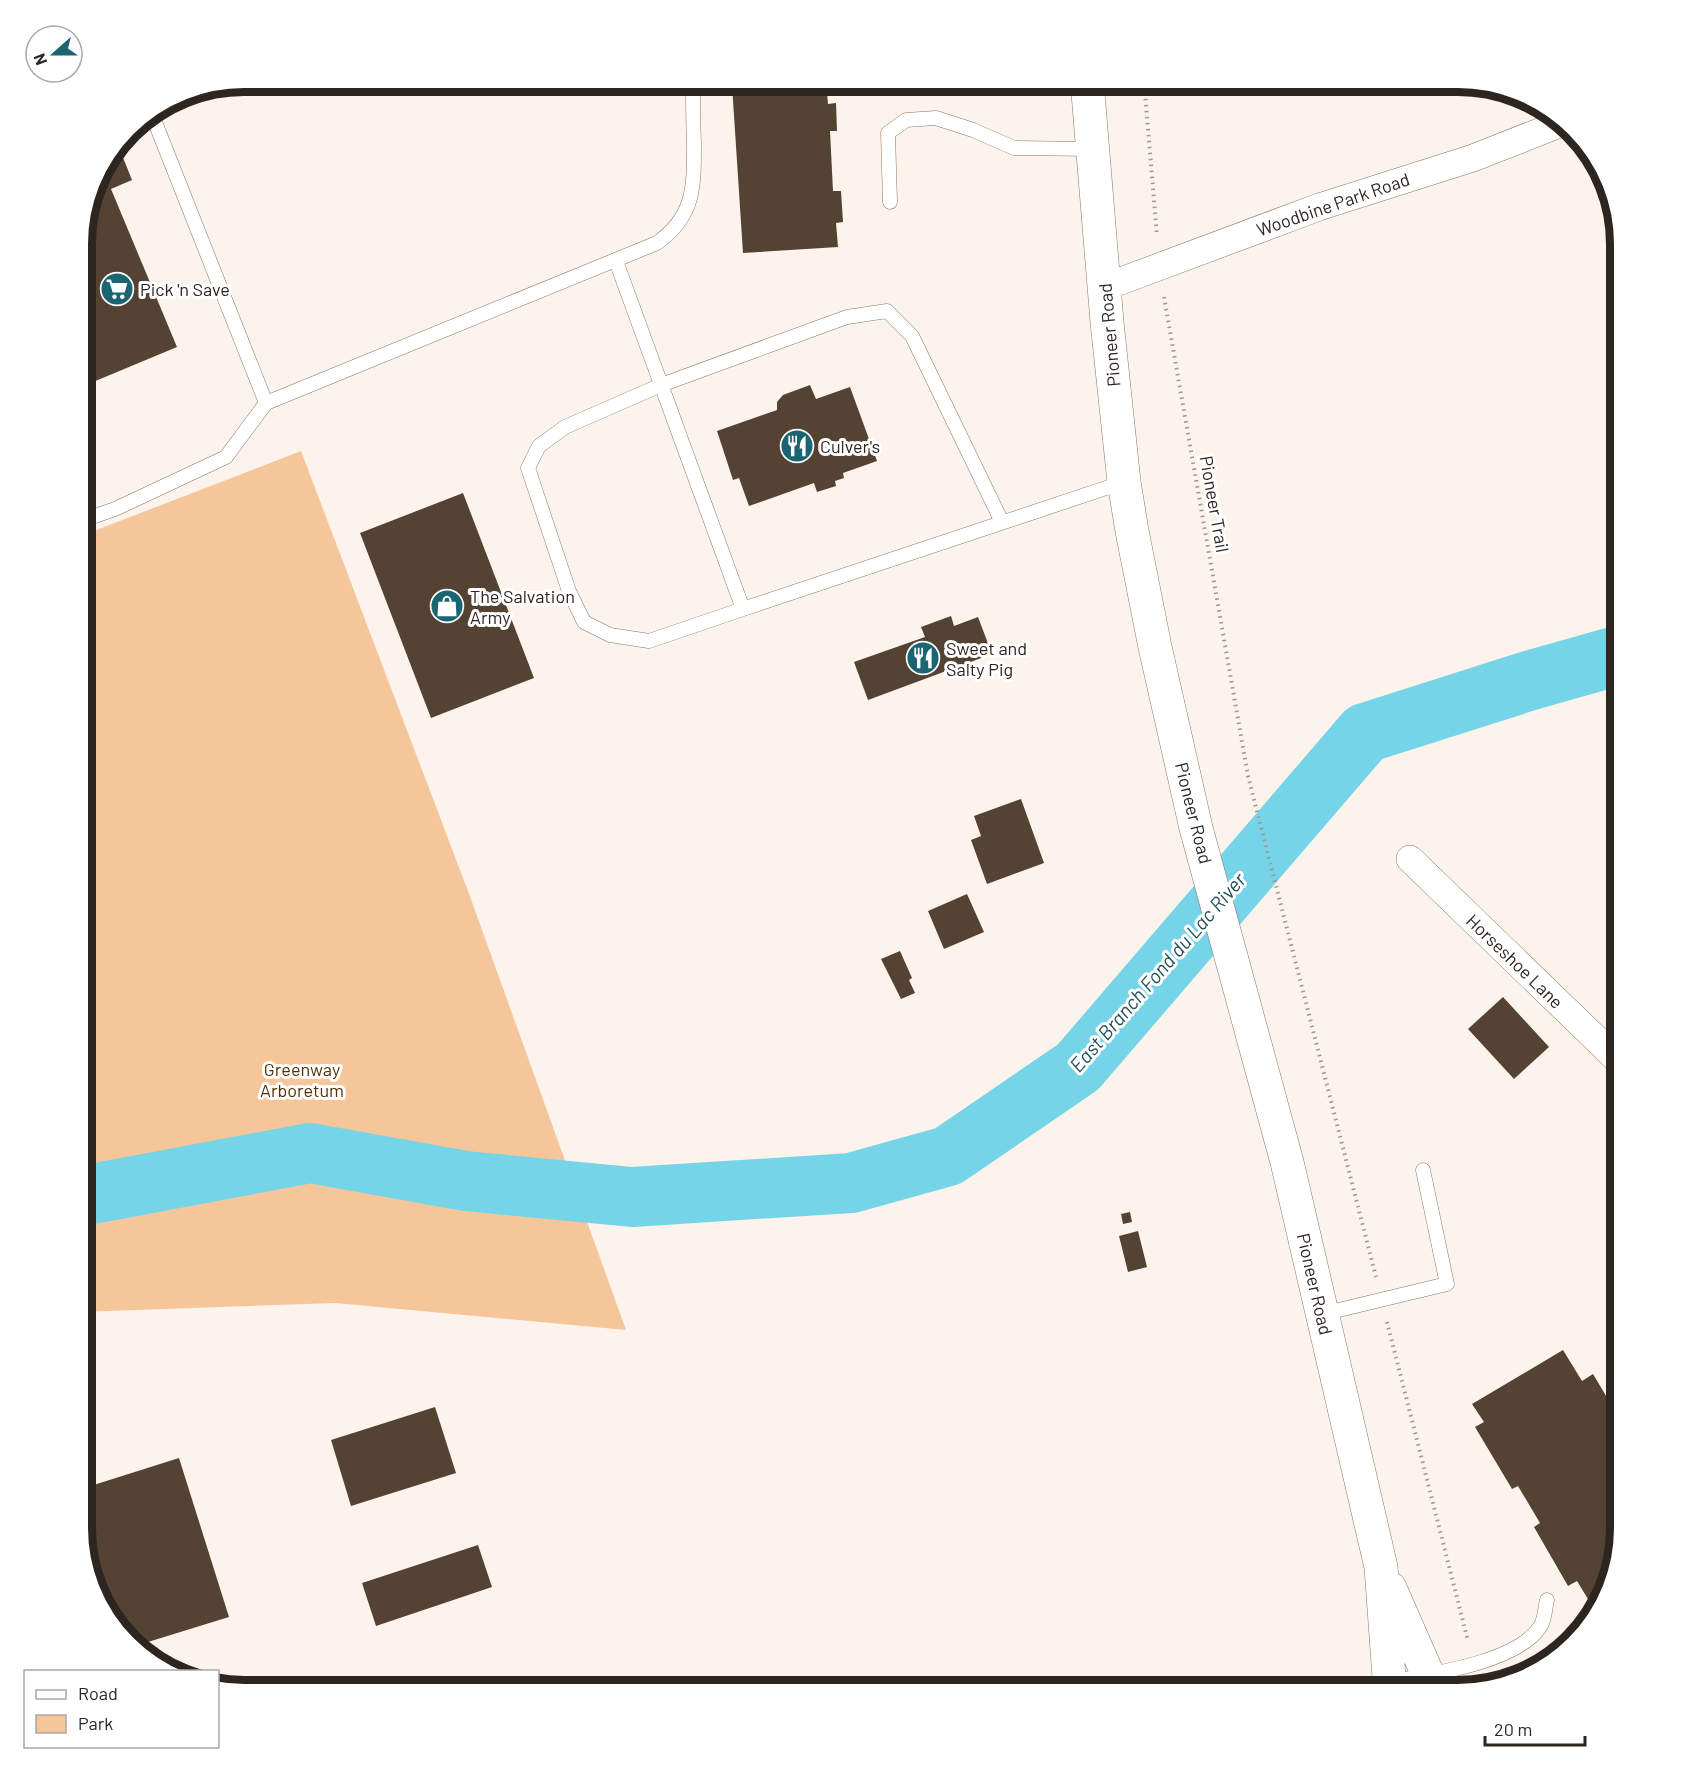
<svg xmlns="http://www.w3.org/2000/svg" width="1701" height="1772" font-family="Barlow,sans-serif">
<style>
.green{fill:#f6c69b}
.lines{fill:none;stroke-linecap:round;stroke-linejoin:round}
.river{stroke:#75d4e8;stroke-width:60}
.building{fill:#544233}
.service-casing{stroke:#887564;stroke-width:15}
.minor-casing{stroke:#887564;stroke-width:28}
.secondary-casing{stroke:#887564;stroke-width:34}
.path{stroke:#9f9790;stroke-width:4;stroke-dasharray:1.5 4.5;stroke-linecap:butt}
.service{stroke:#fff;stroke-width:14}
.minor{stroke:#fff;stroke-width:27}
.secondary{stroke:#fff;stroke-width:33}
.labels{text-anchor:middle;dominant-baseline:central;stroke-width:6;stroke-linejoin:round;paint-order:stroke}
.street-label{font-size:18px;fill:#2d251f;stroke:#fff}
.poi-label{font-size:18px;fill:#2d251f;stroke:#fff;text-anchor:start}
.park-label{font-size:18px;fill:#543006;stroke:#fff}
.water-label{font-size:20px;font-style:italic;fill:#244f58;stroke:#fff}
.rim{fill:none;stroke:#2d251f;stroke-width:8}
</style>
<rect width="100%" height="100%" fill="#fcf4ec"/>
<path class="green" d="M301,451L468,891L626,1330L335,1303L81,1312V536Z"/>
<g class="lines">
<path class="river" d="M81,1196L310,1153L466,1181L632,1197L851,1183L948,1156L1078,1067L1365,733L1528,681L1620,655"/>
</g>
<path class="building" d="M795,81H826L828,104L836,103L837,131H830L833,191H841L843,222L836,223L838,247L743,253L732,85Z
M118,145L132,180L111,189L177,347L81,387V232L98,172Z
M810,385L816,399L850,387L877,461L843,473L844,478L835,481L836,486L817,492L814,483L749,506L739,478L733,480L717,431L777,410V402L783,395Z
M463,493L534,678L431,718L360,533Z
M951,616L954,626L978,617L992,654L868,700L854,662L925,637L921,627Z
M1021,799L1044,863L987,884L971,840L981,836L974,816Z
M967,894L984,932L944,949L928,911Z
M900,951L912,978L909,980L915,993L901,999L881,959Z
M1503,997L1549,1047L1514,1079L1468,1029Z
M1130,1212L1132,1222L1123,1224L1121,1214Z
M1138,1231L1147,1267L1128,1272L1119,1236Z
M1563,1350L1582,1381L1593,1374L1618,1416L1606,1422L1620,1446V1529L1603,1600L1594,1609L1577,1581L1568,1586L1534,1527L1540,1523L1518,1486L1512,1489L1475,1427L1484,1422L1472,1404Z
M435,1407L456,1473L351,1506L331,1440Z
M179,1458L229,1617L135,1646L120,1634L81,1509V1489Z
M478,1545L492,1587L376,1626L362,1583Z"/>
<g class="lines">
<defs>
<path id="service" d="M151,112L266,403
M890,202L888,133L906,120L936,118L973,130L1014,148L1092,149
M616,261L743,609L1124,482
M81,521L115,509L226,457L266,403L657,243C695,216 694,186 694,143C693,122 693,102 693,81
M743,609L649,641L610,635L584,622L569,591L528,468L539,446L565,427L661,385L847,317L887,311L912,336L1002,522
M1322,1314L1447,1284L1423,1170
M1389,1682C1430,1674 1516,1663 1540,1627C1545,1620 1545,1608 1547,1600"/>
<path id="minor" d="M1105,287L1319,207L1473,158L1562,123
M1410,859L1620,1062"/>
<path id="secondary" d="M1087,81L1107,322L1124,482L1132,531L1155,647L1196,828L1287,1162L1381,1567L1390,1691
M1390,1588L1435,1691"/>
</defs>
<use href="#service" class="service-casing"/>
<use href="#minor" class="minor-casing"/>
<use href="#secondary" class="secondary-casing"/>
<path class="path" d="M1144,81L1157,236
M1164,297L1248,776L1376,1277
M1387,1322L1468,1641"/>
<use href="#service" class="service"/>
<use href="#minor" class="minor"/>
<use href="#secondary" class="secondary"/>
</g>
<defs>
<symbol id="supermarket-disc" viewBox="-11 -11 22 22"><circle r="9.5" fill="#1b6472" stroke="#fff"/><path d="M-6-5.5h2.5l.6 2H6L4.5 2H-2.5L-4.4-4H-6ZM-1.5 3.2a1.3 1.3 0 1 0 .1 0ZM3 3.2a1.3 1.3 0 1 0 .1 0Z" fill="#fff"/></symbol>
<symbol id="restaurant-disc" viewBox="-11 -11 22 22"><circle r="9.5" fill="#1b6472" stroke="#fff"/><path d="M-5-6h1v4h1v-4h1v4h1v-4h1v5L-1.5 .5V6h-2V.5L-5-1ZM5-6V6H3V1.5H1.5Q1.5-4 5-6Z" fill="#fff"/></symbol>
<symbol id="shop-disc" viewBox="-11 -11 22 22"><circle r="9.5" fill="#1b6472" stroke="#fff"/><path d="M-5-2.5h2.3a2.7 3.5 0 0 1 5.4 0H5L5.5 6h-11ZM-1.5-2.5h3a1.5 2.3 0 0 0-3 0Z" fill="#fff"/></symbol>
</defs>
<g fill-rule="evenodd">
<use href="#supermarket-disc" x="98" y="270" width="38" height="38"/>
<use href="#restaurant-disc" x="778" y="427" width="38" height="38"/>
<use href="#shop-disc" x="428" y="587" width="38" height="38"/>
<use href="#restaurant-disc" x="904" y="639" width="38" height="38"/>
</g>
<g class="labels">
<g class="street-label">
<text transform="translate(1333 204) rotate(-19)">Woodbine Park Road</text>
<text transform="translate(1109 335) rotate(-95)">Pioneer Road</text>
<text transform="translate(1215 504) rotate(80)">Pioneer Trail</text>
<text transform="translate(1194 813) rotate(76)">Pioneer Road</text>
<text transform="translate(1515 961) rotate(44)">Horseshoe Lane</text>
<text transform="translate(1315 1284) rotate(77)">Pioneer Road</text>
</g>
<g class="poi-label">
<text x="140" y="289">Pick 'n Save</text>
<text x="820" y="446">Culver's</text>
<text x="470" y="596">The Salvation<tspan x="470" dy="21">Army</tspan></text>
<text x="946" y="648">Sweet and<tspan x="946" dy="21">Salty Pig</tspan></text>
</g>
<g class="park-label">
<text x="302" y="1069">Greenway<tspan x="302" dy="21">Arboretum</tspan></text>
</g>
<g class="water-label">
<text transform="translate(1157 972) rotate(-49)">East Branch Fond du Lac River</text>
</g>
</g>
<path d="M0 0H1701V1772H0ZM244 92H1458A152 152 0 0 1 1610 244V1528A152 152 0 0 1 1458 1680H244A152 152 0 0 1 92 1528V244A152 152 0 0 1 244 92Z" fill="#fff" fill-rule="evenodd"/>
<path class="rim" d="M244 92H1458A152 152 0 0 1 1610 244V1528A152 152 0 0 1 1458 1680H244A152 152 0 0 1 92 1528V244A152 152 0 0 1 244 92Z"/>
<rect x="24" y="1670" width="195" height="78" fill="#ffffff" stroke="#aba8a5" stroke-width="1.5"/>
<rect x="36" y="1690" width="30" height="9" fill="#ffffff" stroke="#aba8a5" stroke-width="1.5"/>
<text x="78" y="1700" font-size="18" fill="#2d251f">Road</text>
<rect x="36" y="1715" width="30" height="18" fill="#f6c69b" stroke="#aba8a5" stroke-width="1.5"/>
<text x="78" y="1730" font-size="18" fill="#2d251f">Park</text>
<g transform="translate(54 54) rotate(249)"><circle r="28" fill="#ffffff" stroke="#aba8a5" stroke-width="1.5"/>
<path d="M0-4.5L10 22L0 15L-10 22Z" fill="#1b6472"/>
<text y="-9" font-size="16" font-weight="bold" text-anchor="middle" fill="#2d251f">N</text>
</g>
<path d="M1485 1736v9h100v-9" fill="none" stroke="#2d251f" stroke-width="3"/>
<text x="1494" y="1736" font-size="18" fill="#2d251f" stroke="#ffffff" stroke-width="4.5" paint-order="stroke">20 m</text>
</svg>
